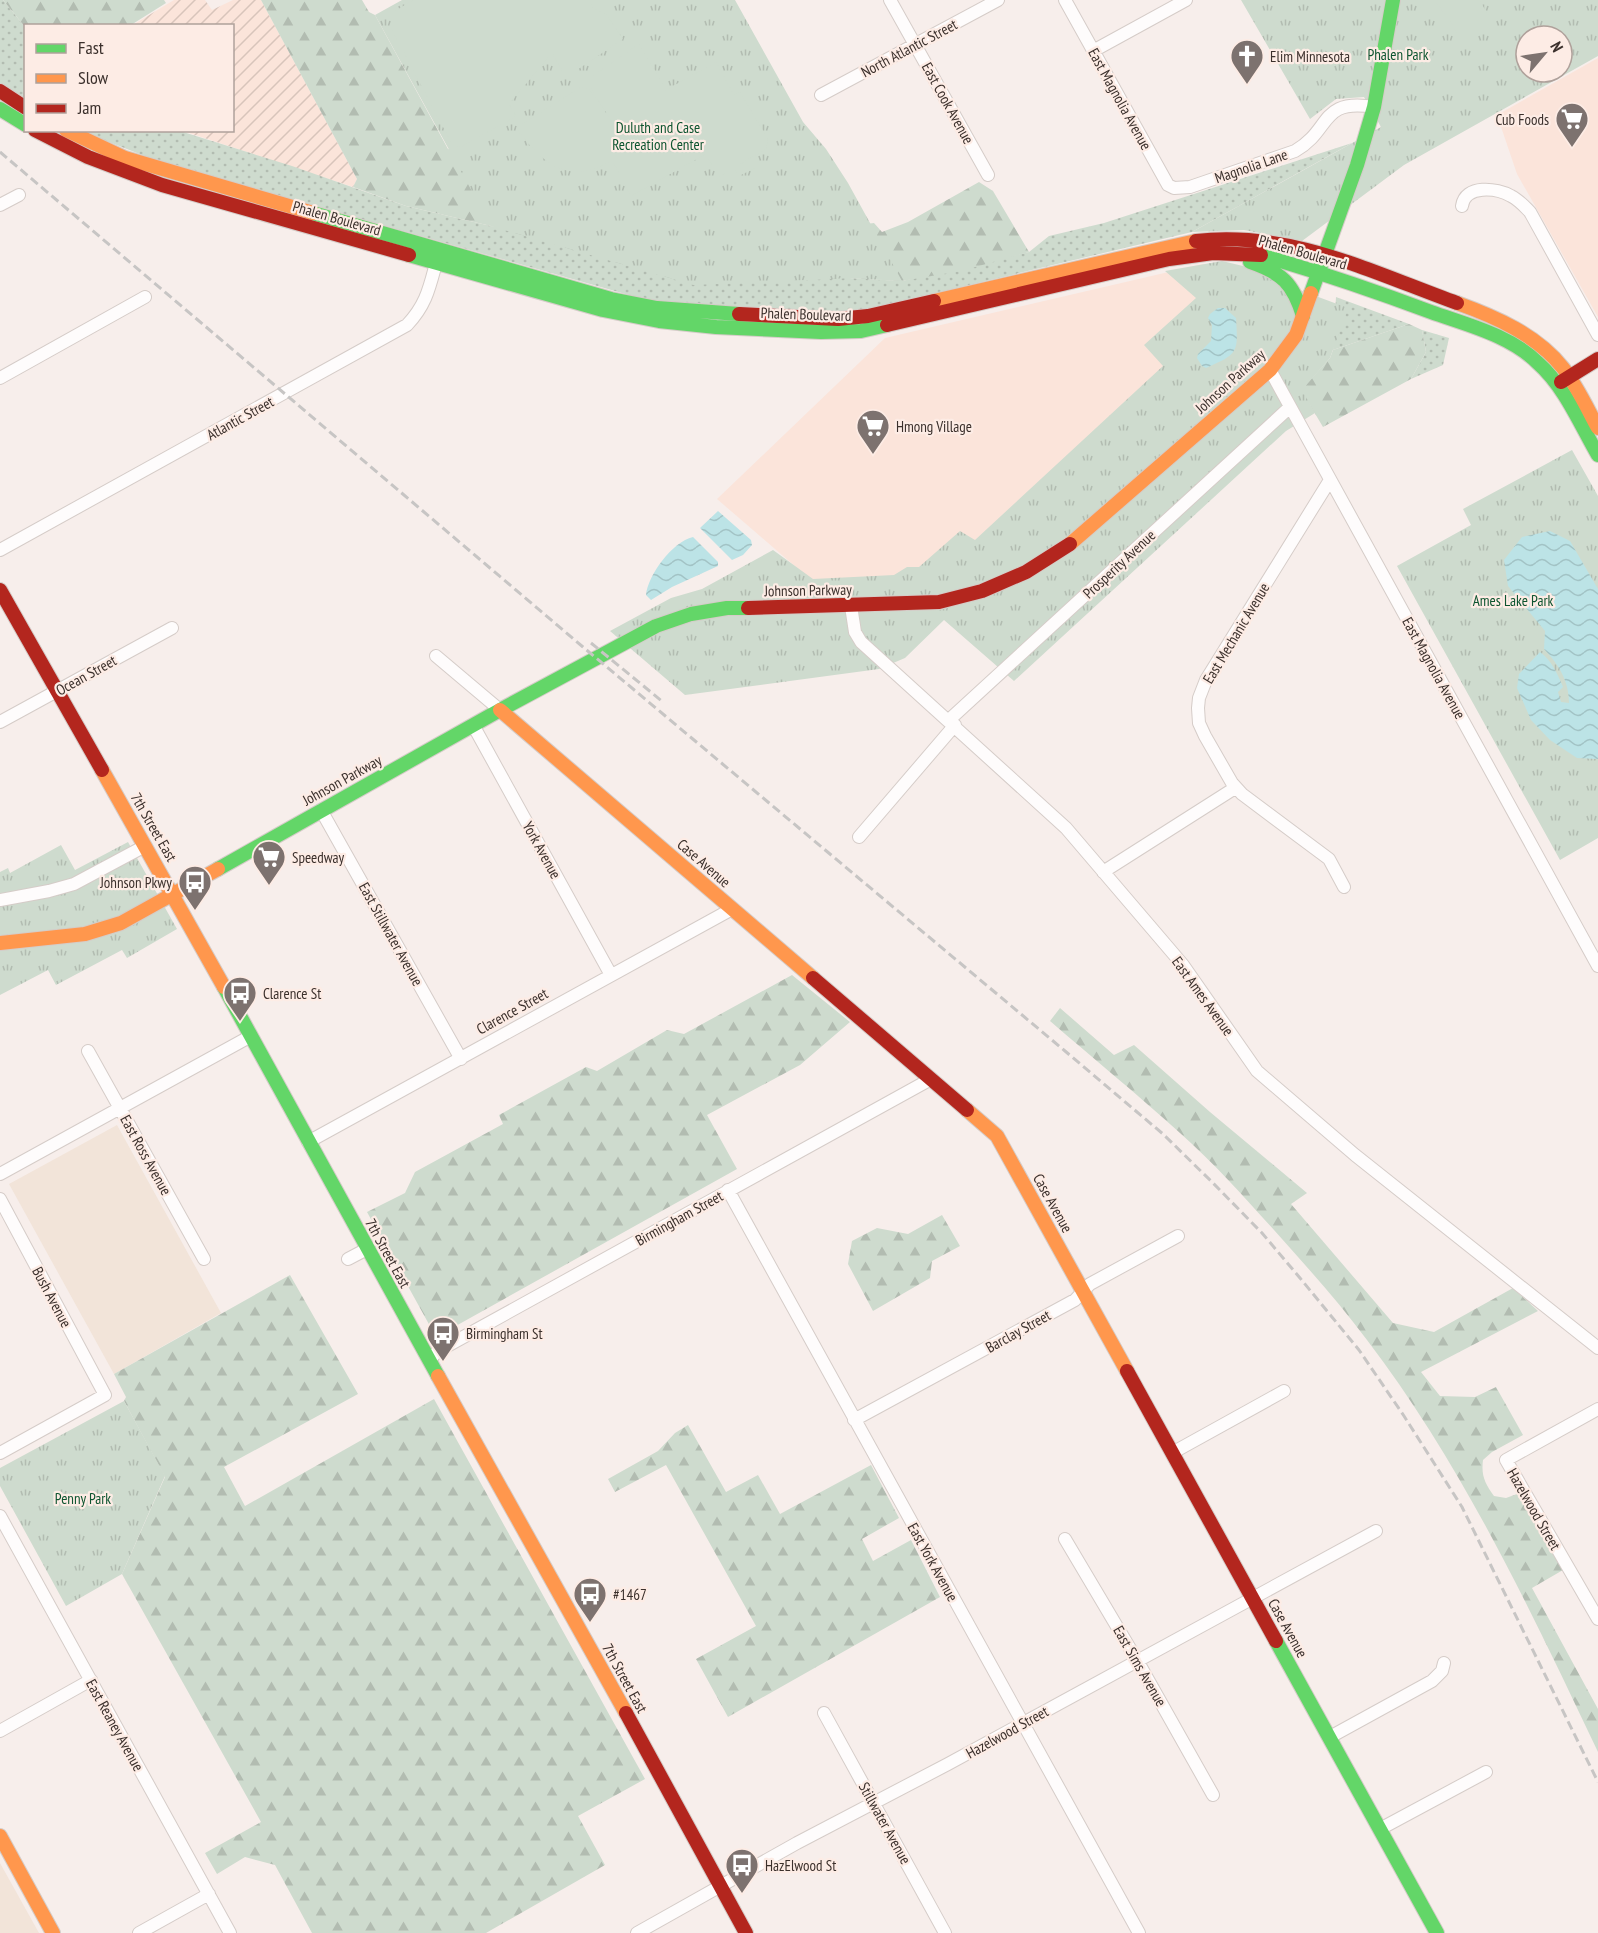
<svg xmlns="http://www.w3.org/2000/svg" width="1598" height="1933" font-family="'PT Sans Narrow',sans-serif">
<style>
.built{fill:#fbe4da}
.industrial{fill:url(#industrial-furrows)}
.education{fill:#f2e4d9}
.grass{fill:url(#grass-dots)}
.forest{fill:url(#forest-firs)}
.park{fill:url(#park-tufts);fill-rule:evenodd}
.garden{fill:#cedbce}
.water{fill:url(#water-waves)}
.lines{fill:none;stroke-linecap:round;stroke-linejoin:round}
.street-casing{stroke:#d5ccc8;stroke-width:14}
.fast-casing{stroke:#d5ccc8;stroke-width:16}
.slow-casing{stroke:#d5ccc8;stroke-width:16}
.jam-casing{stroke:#d5ccc8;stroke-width:16}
.street{stroke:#fefcfc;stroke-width:12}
.fast{stroke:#63d668;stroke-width:14}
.slow{stroke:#ff974d;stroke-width:14}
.jam{stroke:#b3261e;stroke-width:14}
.rail{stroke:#c7c5c4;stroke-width:3;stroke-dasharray:9 4.5;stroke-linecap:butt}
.labels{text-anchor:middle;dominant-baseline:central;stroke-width:4.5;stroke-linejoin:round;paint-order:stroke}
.street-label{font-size:15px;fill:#3b302c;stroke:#fdece5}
.park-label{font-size:15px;fill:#0d542f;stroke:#fdece5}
.poi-label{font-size:15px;fill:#3b302c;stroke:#fdece5;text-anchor:start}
</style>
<defs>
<pattern id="industrial-furrows" width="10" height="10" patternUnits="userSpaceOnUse" patternTransform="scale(1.5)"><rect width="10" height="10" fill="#fbe4da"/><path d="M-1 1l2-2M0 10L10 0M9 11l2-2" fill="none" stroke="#d8c4bb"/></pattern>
<pattern id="grass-dots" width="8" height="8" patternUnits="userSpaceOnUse" patternTransform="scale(1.5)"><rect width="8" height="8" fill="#cedbce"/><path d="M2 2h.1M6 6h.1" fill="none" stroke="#b2bcb1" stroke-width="1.8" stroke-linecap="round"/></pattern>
<pattern id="forest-firs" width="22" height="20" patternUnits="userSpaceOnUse" patternTransform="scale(1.5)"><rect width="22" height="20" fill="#cedbce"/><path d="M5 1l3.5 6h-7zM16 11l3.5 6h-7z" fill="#b2bcb1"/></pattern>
<pattern id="park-tufts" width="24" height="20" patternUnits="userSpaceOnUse" patternTransform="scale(1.5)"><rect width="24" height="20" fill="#cedbce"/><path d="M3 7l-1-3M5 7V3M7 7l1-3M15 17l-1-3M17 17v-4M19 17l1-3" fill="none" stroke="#b2bcb1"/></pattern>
<pattern id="water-waves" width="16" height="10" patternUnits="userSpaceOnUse" patternTransform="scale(1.5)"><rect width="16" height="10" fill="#bce3e6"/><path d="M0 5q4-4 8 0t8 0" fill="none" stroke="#a2c3c5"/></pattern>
</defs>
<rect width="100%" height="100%" fill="#f7eeeb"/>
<path class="built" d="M1598,58V317L1517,174L1497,115Z
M1203,264L1243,266L1038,552L826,593L717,499L885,338Z"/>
<path class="industrial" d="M174,0H205L212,10L233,0H261L357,179L353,187L186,132L185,131L232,130V26H131Z"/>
<path class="education" d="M117,1125L221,1313L114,1374L9,1184Z
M0,1863L39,1933H0Z"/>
<path class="grass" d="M0,0H3L25,27V101L0,83Z
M81,131H180L292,166L406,206L491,226L850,278L902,281L1029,252L1049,236L1104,223L1352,143L1192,232L864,310L843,313L662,302L629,295L160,162Z
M1336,297L1409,324L1333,350Z
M1422,330L1449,338L1443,365L1411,379L1426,352Z"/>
<path class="forest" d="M3,0H164L166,3L131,25L26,26L25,27Z
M261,0H362L369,12L375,15L448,149L843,227L874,223L882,232L908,222L979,182L993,191L1029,252L961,271L902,281L850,278L806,280L742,274L694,285L491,226L406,206L353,187L357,179Z
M1409,324L1422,330L1426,352L1411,379L1323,427L1301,390L1330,358L1333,350Z
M792,975L850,1022L800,1065L707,1115L737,1169L436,1337L367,1212L405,1193L415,1172L503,1124L499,1115L586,1067L597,1071L667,1030L684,1034Z
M1060,1008L1114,1055L1134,1045L1210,1112L1307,1193L1291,1204L1393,1323L1434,1332L1513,1288L1538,1311L1421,1372L1440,1396L1475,1397L1496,1387L1523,1435L1492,1452L1483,1460C1481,1476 1485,1483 1494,1496L1506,1498L1517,1494L1523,1496L1563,1570L1532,1588L1598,1709V1752C1530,1609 1463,1466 1367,1340C1338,1301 1306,1266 1274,1230C1244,1197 1214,1163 1180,1133C1138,1095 1093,1058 1050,1021Z
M942,1215L960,1246L932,1261L930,1278L873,1311L848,1264L852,1241L877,1228L908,1234Z
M290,1275L358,1394L224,1467L245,1506L434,1399L645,1779L578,1816L605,1865L486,1933H312L275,1865L245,1857L217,1874L205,1853L261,1822L122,1574L165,1477L124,1401L126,1397L114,1374Z
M688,1425L726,1492L758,1475L780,1514L871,1465L899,1518L862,1539L873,1561L911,1540L940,1597L728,1717L696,1659L756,1626L666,1465L615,1492L608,1479L658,1451L675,1433Z"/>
<path class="park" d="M402,0H735L803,122L826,149L848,183L902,281L850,278L694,285L491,226L375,15Z
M1241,0H1598V56L1404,165L1302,241L1244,230L1192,232L1381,127L1364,97L1336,99L1310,119ZM1526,36H1562V72H1526Z
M1222,261L1243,266L1278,282L1348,308L1330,358L1302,390L1315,413L1286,431L1014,681L944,620L905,658L879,669L685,695L610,631L671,598L702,589L773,550L813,579L894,575L907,567H919L960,531L975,540L1163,366L1144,345L1196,298L1165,271Z
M1572,450L1598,496V838L1560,860L1397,566L1471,525L1463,509Z
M128,842L177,929L127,958L122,950L56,985L48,970L0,995V872L8,868L10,873L61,845L75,870Z
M124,1401L165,1476L122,1574L66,1606L0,1486V1468Z"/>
<path class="garden" d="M413,0H586L592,5L591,7L606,14L623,39L574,72H563L552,53L509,104L516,116L461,147L453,146L390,26L395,11Z
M1439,0H1470L1446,16L1436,2Z
M1479,0L1488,14L1458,34L1449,20Z
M639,44L663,84L664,91L716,62L734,95L740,92L768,139L766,149L740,164L753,159L757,167L739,176L734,168L719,177L706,154L631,196L612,160C568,187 542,163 516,128L581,87L589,89L611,120L591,89L594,75Z"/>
<path class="water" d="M1218,308H1225L1236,318C1238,352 1239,354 1206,368L1202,366L1197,358L1198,354L1211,341L1212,325L1208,318L1210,314Z
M718,511L751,540L752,545L743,555L732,560L700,528Z
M1550,531L1570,541L1598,589V759L1577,758L1550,740L1531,720L1517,688L1519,674L1540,652C1552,661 1557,673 1563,687L1558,692L1561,702L1569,703C1569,681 1559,665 1544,649L1545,631L1508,586L1504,560L1522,537Z
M693,537L718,562V566L672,587L651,600L646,595C648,575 672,542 693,537Z"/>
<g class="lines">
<defs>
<path id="street" d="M890,0L988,175
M1065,0L1168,185L1174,188L1190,187L1295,151C1332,130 1319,98 1374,107
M1093,51L1186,0
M821,95L998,0
M0,205L19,195
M1462,206C1465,184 1497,188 1511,196C1519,200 1524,206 1530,212L1598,335
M1270,370L1598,966
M0,378L145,297
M1330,480L1206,680L1199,698L1198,708L1199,723L1205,736L1232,783L1242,794L1329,859L1344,887
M0,550L407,325C428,303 430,284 438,256
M851,606L855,632L861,642L1066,828L1183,965L1257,1071L1355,1155L1598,1348
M436,656L500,710
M949,720L1290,407
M0,722L172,628
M473,725L611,975
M321,810L461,1059
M859,837L955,725
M1103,872L1235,788
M0,900L49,891L74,884L145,846
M88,1051L204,1259
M308,1142L732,909
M0,1174L251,1036
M728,1190L1139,1933
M0,1199L105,1395L0,1453
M348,1259L367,1249
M429,1360L438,1351L931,1079
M1598,1409L1506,1460L1598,1619
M854,1420L1075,1300L1090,1284L1178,1236
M1172,1453L1284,1391
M0,1516L230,1933
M1065,1539L1138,1662L1213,1795
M824,1713L945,1933
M0,1731L91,1680
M1330,1737L1432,1681L1442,1671L1444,1663
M1380,1829L1486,1772
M139,1933L209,1894
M637,1933L797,1843L948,1764L1376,1531"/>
<path id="fast" d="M0,109L26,125
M313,213L611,299L657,308L739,314
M409,255L603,310L659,321L716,327L821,332L861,331L887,325
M1261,255C1319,272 1375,291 1431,312C1467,325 1510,335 1538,363C1565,387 1580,424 1598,455
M1250,262C1282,273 1293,283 1303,316
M1311,293L1357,165L1374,107L1393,0
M218,869L500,710L656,626L691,614L727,608H748
M224,987L438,1376
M1276,1641L1437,1933"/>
<path id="slow" d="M66,130L125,158L313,213
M934,301L1196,241
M1457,303C1496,317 1537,335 1563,368C1577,386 1587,408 1598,428
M1070,544L1270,370L1296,335L1311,293
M500,710L813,978
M102,770L224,987
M0,943L85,934L121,923L218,869
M967,1110L997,1136L1127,1371
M438,1376L626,1713
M0,1836L53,1933"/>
<path id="jam" d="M0,91L26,108
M35,130L88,157L162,185L409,255
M1196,241C1290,230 1371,272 1457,303
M739,314L838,319L868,316L934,301
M887,325L1169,259L1213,253L1261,255
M1561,382L1598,359
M0,590L102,770
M748,608L939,602L982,591L1026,572L1070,544
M813,978L967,1110
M1127,1371L1276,1641
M626,1713L746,1933"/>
</defs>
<use href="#street" class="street-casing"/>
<use href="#fast" class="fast-casing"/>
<use href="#slow" class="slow-casing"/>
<use href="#jam" class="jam-casing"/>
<use href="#street" class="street"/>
<use href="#fast" class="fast"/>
<use href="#slow" class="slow"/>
<use href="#jam" class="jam"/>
<path class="rail" d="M0,152L583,647L1065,1051L1163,1134L1213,1183L1262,1233L1300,1278L1359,1350L1404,1416L1462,1507L1598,1782
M591,643L663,702"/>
</g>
<defs>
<symbol id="church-pin" viewBox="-11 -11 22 30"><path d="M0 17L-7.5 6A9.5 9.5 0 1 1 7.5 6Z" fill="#7d726f" stroke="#fdece5"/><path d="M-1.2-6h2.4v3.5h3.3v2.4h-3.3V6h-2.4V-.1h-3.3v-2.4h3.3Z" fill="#fff"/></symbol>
<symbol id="supermarket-pin" viewBox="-11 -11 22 30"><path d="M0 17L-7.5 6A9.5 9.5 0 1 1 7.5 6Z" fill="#7d726f" stroke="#fdece5"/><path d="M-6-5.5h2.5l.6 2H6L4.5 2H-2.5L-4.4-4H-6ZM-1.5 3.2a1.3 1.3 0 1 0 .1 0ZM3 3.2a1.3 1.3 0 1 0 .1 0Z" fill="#fff"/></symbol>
<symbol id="bus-pin" viewBox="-11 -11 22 30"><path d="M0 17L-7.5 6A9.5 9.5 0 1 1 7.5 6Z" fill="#7d726f" stroke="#fdece5"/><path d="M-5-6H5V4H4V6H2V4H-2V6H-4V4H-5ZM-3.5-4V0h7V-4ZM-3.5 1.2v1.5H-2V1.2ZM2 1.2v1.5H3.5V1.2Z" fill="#fff"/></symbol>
</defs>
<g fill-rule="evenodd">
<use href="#church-pin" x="1228" y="37" width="38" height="52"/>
<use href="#supermarket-pin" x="1553" y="100" width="38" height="52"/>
<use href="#supermarket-pin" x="854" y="407" width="38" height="52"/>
<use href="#supermarket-pin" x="250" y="838" width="38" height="52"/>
<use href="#bus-pin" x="176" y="863" width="38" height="52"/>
<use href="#bus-pin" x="221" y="974" width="38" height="52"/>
<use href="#bus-pin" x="424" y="1314" width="38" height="52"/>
<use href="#bus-pin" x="571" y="1575" width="38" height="52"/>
<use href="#bus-pin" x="723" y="1846" width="38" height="52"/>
</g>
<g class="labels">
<g class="street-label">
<text transform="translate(909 48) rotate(-28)">North Atlantic Street</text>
<text transform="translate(1120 99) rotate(61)">East Magnolia Avenue</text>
<text transform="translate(948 103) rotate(61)">East Cook Avenue</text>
<text transform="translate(1251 166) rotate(-19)">Magnolia Lane</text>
<text transform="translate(337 218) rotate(16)">Phalen Boulevard</text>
<text transform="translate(1303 252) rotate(16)">Phalen Boulevard</text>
<text transform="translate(806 314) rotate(2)">Phalen Boulevard</text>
<text transform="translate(1230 381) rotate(-42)">Johnson Parkway</text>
<text transform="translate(240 418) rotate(-29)">Atlantic Street</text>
<text transform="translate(1119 564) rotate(-43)">Prosperity Avenue</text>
<text transform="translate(808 590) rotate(-1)">Johnson Parkway</text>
<text transform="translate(1236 633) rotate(-59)">East Mechanic Avenue</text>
<text transform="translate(1434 668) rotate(61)">East Magnolia Avenue</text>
<text transform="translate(86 675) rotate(-29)">Ocean Street</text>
<text transform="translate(342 780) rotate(-29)">Johnson Parkway</text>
<text transform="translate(154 827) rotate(60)">7th Street East</text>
<text transform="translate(542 850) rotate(61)">York Avenue</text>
<text transform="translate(704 863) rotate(41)">Case Avenue</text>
<text transform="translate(391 934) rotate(61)">East Stillwater Avenue</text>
<text transform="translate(1203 996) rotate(54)">East Ames Avenue</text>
<text transform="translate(512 1011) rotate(-29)">Clarence Street</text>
<text transform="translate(146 1155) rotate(61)">East Ross Avenue</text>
<text transform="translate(1053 1203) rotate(61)">Case Avenue</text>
<text transform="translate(679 1218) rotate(-29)">Birmingham Street</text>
<text transform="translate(388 1253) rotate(61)">7th Street East</text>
<text transform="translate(52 1297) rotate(62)">Bush Avenue</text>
<text transform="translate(1018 1331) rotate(-29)">Barclay Street</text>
<text transform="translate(1534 1509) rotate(60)">Hazelwood Street</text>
<text transform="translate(933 1562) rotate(61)">East York Avenue</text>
<text transform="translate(1288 1628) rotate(61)">Case Avenue</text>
<text transform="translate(1140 1666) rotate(60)">East Sims Avenue</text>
<text transform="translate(625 1678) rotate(61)">7th Street East</text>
<text transform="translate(115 1725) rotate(61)">East Reaney Avenue</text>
<text transform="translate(1007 1732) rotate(-29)">Hazelwood Street</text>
<text transform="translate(885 1823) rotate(61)">Stillwater Avenue</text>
</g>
<g class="park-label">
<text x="1398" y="54">Phalen Park</text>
<text x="658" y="127">Duluth and Case<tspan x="658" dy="17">Recreation Center</tspan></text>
<text x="1513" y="600">Ames Lake Park</text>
<text x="83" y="1498">Penny Park</text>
</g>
<g class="poi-label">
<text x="1270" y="56">Elim Minnesota</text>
<text x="1549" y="119" text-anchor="end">Cub Foods</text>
<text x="896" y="426">Hmong Village</text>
<text x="292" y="857">Speedway</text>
<text x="172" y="882" text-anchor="end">Johnson Pkwy</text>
<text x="263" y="993">Clarence St</text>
<text x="466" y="1333">Birmingham St</text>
<text x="613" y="1594">#1467</text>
<text x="765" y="1865">HazElwood St</text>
</g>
</g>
<rect x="24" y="24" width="210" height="108" fill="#fdece5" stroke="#afa19b" stroke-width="1.5"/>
<rect x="36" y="44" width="30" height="9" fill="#63d668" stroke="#afa19b" stroke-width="1.5"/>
<text x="78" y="54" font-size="18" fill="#3b302c">Fast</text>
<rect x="36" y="74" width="30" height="9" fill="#ff974d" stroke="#afa19b" stroke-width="1.5"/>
<text x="78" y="84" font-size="18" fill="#3b302c">Slow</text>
<rect x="36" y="104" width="30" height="9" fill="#b3261e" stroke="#afa19b" stroke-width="1.5"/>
<text x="78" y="114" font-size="18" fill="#3b302c">Jam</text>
<g transform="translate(1544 54) rotate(61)"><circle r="28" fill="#fdece5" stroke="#afa19b" stroke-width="1.5"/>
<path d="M0-4.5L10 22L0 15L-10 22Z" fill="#7d726f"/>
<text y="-9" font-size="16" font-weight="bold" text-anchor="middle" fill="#3b302c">N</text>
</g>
</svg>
